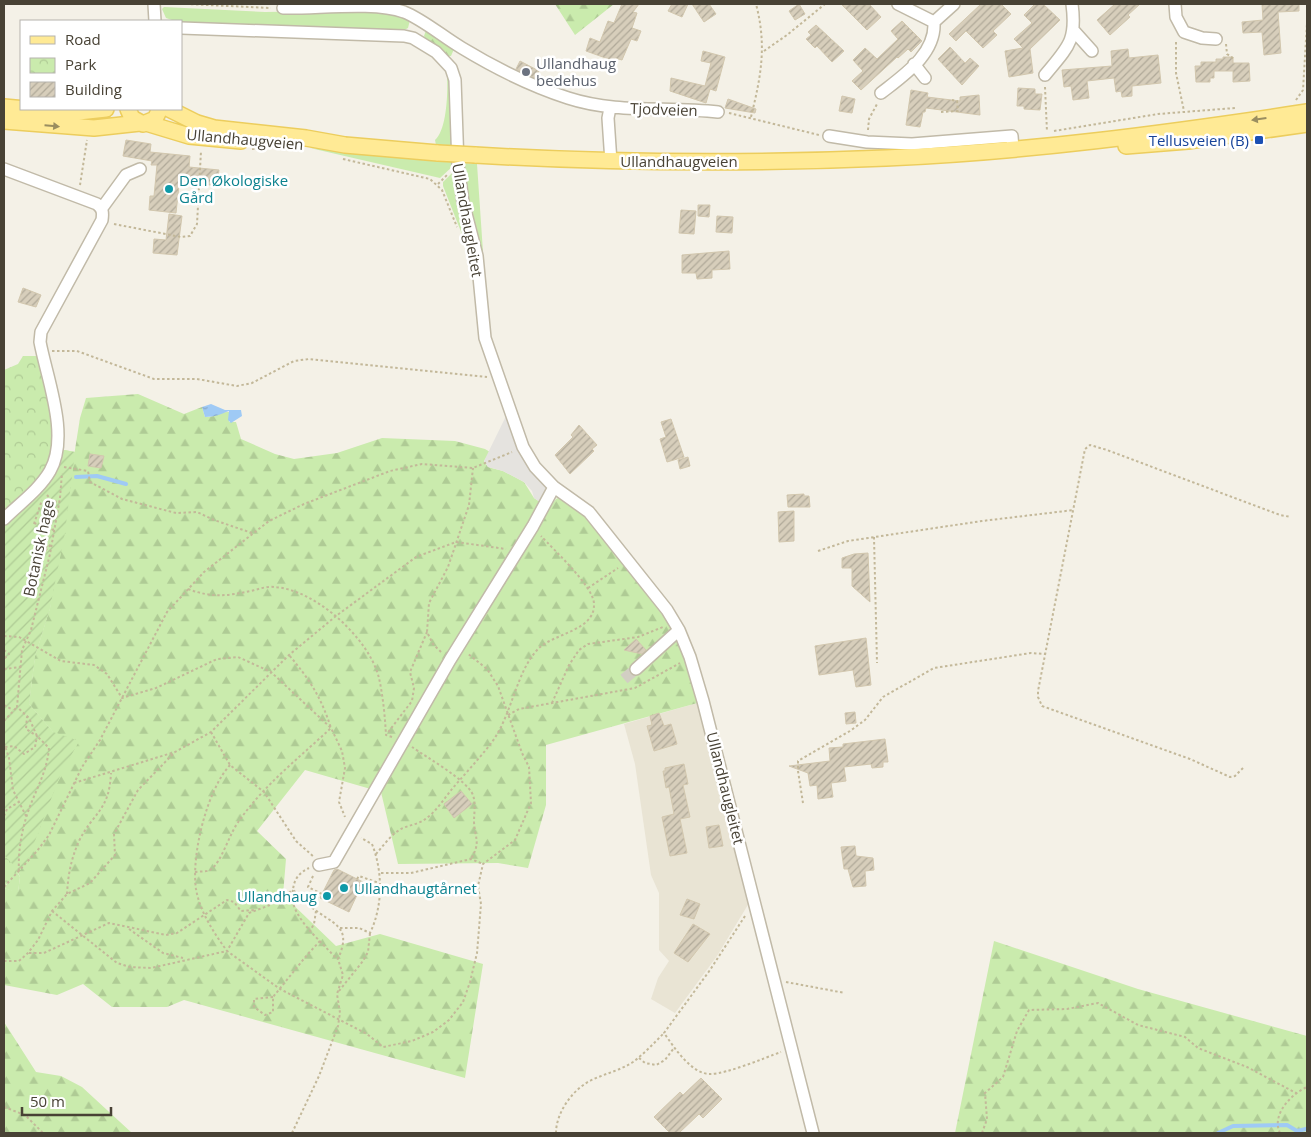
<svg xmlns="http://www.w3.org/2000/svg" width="1311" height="1137" font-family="'Open Sans',sans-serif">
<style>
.residential{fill:#e9e4d4}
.grass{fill:#caebad}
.forest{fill:url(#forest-firs)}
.park{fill:url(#park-crowns)}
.garden{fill:url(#garden-furrows)}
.parking{fill:#e5e3df}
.water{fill:url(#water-ripples)}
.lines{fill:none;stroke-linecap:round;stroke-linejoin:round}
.stream{stroke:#9fcaf5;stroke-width:4}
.building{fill:url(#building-hatch);stroke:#d2c7ae}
.minor-tunnel{stroke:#d2cec3;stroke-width:11;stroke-dasharray:11 5.5;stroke-linecap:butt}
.minor-casing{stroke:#c1baa8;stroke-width:14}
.major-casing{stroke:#eccd5d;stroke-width:18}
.path{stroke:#c3b899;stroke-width:2;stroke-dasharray:2.5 2.5;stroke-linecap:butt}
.minor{stroke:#fff;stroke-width:11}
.major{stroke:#ffea95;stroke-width:15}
.major-bridge-casing{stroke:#eccd5d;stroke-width:18;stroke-linecap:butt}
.major-bridge{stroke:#ffea95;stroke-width:15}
.oneway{fill:#9a8e60}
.worship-dot{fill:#6b7280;stroke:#fff;stroke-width:2}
.transit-dot{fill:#1a4fb4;stroke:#fff;stroke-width:2}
.culture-dot{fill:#0f9aa8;stroke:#fff;stroke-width:2}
.labels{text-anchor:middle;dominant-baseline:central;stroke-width:5;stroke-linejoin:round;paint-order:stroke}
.worship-label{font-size:15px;fill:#5b616d;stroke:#fff;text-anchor:start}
.street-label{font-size:15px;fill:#484235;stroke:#fff}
.transit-label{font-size:15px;fill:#164399;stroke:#fff;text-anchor:end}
.culture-label{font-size:15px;fill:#0d838f;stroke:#fff;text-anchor:start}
</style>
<defs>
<pattern id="forest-firs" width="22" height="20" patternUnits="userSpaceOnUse" patternTransform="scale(1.25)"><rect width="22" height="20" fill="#caebad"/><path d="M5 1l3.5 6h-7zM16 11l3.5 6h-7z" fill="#afcb95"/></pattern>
<pattern id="park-crowns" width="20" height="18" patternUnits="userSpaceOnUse" patternTransform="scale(1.25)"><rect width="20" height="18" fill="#caebad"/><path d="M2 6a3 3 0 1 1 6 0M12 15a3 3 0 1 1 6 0" fill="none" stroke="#afcb95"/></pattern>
<pattern id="garden-furrows" width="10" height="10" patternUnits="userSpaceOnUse" patternTransform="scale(1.25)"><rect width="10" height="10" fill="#caebad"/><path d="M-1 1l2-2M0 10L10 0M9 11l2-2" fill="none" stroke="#afcb95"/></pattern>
<pattern id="water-ripples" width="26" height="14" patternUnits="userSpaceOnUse" patternTransform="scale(1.25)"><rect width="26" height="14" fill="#9fcaf5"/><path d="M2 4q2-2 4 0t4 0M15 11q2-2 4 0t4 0" fill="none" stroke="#84a6c7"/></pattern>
<pattern id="building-hatch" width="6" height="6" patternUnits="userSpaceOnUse" patternTransform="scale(1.25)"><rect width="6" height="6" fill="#d7cebb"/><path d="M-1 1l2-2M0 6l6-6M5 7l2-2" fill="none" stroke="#b0a999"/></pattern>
</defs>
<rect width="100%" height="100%" fill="#f4f1e7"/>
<path class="residential" d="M701,702L749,903L717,956L675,1013L651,999L658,978L669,961L659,950V893L651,875L635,764L624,724Z"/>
<path class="grass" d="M164,7L265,12L384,10L410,20L408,28L402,31L181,23L166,18L162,9Z
M447,76L451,83L452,146L436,145L435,140C447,130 448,91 447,76Z
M310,148L453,162V166L440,178Z
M462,163L477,164L483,252H481L471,215Z
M454,171L472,253L471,257L443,186V182Z
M17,872L20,877L18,893L4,888Z"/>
<path class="forest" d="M555,4H614L575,35Z
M426,30L454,49L451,56C443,57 428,44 424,36Z
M138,394L184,414L202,407L205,417C217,417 220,411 229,412V422H236L241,439L275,454L294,459L337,453L382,438L455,441L485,449L490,452L484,461L488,467L503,471L524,482L534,498L549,508L556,499L560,497L584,514L668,622L684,653L701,702L546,745V805L528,868L498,863L398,864L381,792L305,770L257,831L286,859L283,895L336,946L380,934L483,964L465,1078L184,1000L167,1007H112L83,984L57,995L4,985V888L18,892L20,877L4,846V802L53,732L29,704L35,656L50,608L80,418L86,398Z
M994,941L1138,989L1307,1036V1133H955Z
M4,1022L36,1072L61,1076L82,1087L132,1133H4Z"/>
<path class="park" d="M23,356H39L59,449L75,452L65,532L50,608L35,656L29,704L53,732L79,741L60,776L26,864L4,887V370L18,364Z"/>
<path class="garden" d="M59,449L75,452L65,532L50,608L35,656L29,704L53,732L79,741L60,776L26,864L19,871L4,855V522Z"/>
<path class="parking" d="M507,414L523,447L554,487L543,504L534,498L532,491L524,482L503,471L488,467L484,461Z"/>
<path class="water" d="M211,404L225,410H241L242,416L231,423L228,420L229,411C221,414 215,417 205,417L202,407Z"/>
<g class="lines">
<path class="stream" d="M76,477L97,476L126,484
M1218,1133L1233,1126L1287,1125L1297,1131L1306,1129"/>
</g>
<path class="building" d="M622,4H639L633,12L637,13L632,28L641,31L637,41L631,39L622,60L615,58L614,61L586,51L590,38L600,42L608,21L614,23Z
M672,4H688L682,17L668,11Z
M692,4H709L716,14L704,22Z
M799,4L805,14L795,20L789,11Z
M841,4H869L881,17L867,30Z
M981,4H1001L1011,14L993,31L997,35L983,48L966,31L956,41L949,34Z
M1035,4H1043L1060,20L1030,49L1033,73L1009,77L1005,51L1023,48L1014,39L1032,23L1024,15Z
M1115,4H1140L1128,15L1130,17L1110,35L1097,20Z
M1262,4H1299V11L1278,12L1281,53L1264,55L1262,32L1243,33L1242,22L1263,20Z
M902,21L922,41L911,52L908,49L898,58L897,57L861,90L852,81L863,71L853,60L865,48L877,59L898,39L891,31Z
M816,25L844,51L832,62L817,46L815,48L806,39L811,35L808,32Z
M950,47L965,63L970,58L979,66L962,85L938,59Z
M1128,49L1129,58L1158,55L1161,83L1132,86V96L1122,97L1121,91L1116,92L1114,78L1087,81L1089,98L1073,100L1071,86L1064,87L1062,70L1112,66L1111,51Z
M703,51L725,57L716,91L710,89L706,103L670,91L671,78L705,86L711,63L701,61Z
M1223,57H1233V63H1249L1250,81L1233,82V71H1214V78H1210V82H1196L1195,66H1201V62H1216V59H1223Z
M520,61L539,71L535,78L516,69Z
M1018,88L1035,89V94H1042L1040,110L1024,109V106H1017Z
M911,90L928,93L927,97L960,101V97L979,95L980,115L926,108L925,112H923L920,127L906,125Z
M842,96L855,99L852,113L839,111Z
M728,99L756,109L755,113L725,108Z
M126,140L151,144L150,152L190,156L189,167L219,170L217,186L203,184L204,178L180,176L176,213L149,210L150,196H154L157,165H151L152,161L123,156Z
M698,205H710L709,217L698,216Z
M681,210L696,211L694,234L679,233Z
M169,214L182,216L177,255L153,253L154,239L166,240Z
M717,216L733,217L732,233L716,232Z
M729,251L730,269L712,270V278L697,279L696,273H682V255Z
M23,288L41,295L36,307L18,302Z
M671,419L684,457L667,462L660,439L666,437L661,422Z
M579,425L597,445L592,449L594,451L570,474L555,455L573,437L571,435Z
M90,454L104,456L101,468L88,466Z
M688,457L690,466L680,469L678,460Z
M804,494V496H809L810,507H788L787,495Z
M794,511V541L779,542L778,512Z
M868,553L870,602L852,586V568H842V558L854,554Z
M866,638L871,685L856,687L853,670L819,675L815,646Z
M636,639L646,650L642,654L624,650Z
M855,712L856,723L846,724L845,713Z
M659,713L664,726L671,724L677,744L654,751L647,726L652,725L650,716Z
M885,739L888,762H883V767L872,768L871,764L844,767L846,781L831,783L833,797L818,799L817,785L810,786L808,773L789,766L830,761L829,748L843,747V744Z
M684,764L688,784L683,785L690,817L680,819L687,853L670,856L662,817L674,814L669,787L666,788L663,771H665V768Z
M461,791L472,804L454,818L444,804Z
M719,825L723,846L709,848L706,827Z
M855,846L856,856L873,858L874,870L865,871L866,886L853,887L848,869H844L841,847Z
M337,869L363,882L349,912L320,898L334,870Z
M687,899L700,904L694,919L680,915Z
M693,924L710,934L688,962L674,953Z
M701,1078L722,1099L703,1118L699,1114L679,1133H670L654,1117L680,1092L683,1095Z"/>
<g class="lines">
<path class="minor-tunnel" d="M624,679L636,669"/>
<defs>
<path id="minor" d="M154,4L155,21
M898,4L934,22
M1175,4L1176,17L1184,32L1202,38L1216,39
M283,8C317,9 374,1 404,12C424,20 443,37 462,48C495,68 531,86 568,98C617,114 668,106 718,112
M181,28L404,36L413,38L436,52L451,68L455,80L458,165L463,202L477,256L485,338L523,447L535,467L554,487L589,512L667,610L679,630L690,657L703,701L813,1133
M1074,31L1092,51
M914,64L925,78
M1045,75C1068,47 1077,41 1072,4
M881,93C904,75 936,54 934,22L954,4
M610,108L608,118L611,162
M829,136L867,142L912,144L1012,136L1013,149
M4,169L97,204C103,209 103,213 102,220L41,332L40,342C47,379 70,436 50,471C39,490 19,504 4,519
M102,208L126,175L140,169
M636,669L679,630
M319,865L334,862L450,660L533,526L554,487"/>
<path id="major" d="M4,107L69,113L106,109
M128,109L132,118L143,124L155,119L160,109
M169,109L197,123L214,128L306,138L345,145L438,153
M4,121L94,128L140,123
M146,123L189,136L241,141
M1126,146L1188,141L1307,124
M475,155C612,163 749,164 886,158C1027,152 1168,133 1307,112"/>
</defs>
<use href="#minor" class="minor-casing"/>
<use href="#major" class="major-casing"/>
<path class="path" d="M186,4L271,8
M1176,42V73L1184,111
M1226,44L1227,54L1234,59
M764,51L787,35L825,4
M1045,87L1047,132
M1296,100L1303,90L1307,23
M941,112L958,111L957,101L952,100
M729,113L819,135
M751,117C761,76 767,46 756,4
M868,130L869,119L877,104
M1054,131L1158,114L1235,108
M252,149L262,148
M343,159L430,179L442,190L457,227
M438,184L447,175
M80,185L87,140
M114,224L181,237L190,236L197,224L201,151
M52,351H77L154,379H197L237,386L252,383L294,361L309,359L487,377
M64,467L88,471L90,482L122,499L176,513L197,512L214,520L252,533
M47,495L52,501L59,502
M34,523L44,527
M34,524L42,500
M47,532L54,529
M874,537L877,663
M41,543L48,548
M818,551L848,541L982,521L1074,510
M39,558L51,544
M588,588L618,568
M188,589C212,598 226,596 251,591C259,589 267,586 274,587C315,589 369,638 379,678C383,696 385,717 386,735
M4,636L19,637L61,661L94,665L107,674L122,698L156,688L217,659L238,657L271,672L331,728L342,751L345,768L339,802L345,817
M4,650L9,654L4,659
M441,652L433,644L427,632L429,603L448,567L469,505L473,468
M4,669L21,667
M552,703L569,665L579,650L588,644L638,637L663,627
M4,705L13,710
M508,715L519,709L635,688L680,663
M4,721L17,707
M211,732L230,765L264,792L296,841L314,857
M392,737L386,735L412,701L414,688L410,672L427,632
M4,743L9,758L13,790L26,816
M5,747L14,746L24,754L35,747L37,736L26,729L27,717
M412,747C426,757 467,780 473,795C476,804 474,813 474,822C475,839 481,842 471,859
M230,765C207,790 191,855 196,889C200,912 214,933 227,951L249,913L270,905L293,890
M1243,768L1235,776L1230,777L1190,759L1042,706L1038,697V691L1085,449L1090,445L1107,450L1280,515L1291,517
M74,783L175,752L211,732L289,655L336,616L416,557L456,542L506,549
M803,803L798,771V761L850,731L865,720L883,697L934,668L1031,653L1045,654
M4,816L7,809L19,802
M376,854C384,845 392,833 403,828C410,825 418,824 424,820C435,813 444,799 452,789C464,775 477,761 489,746C512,718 515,673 538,649C554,633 595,631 594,604C594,587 554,550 541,536
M19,871C18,853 21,835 26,818C33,794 47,774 49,748L37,736L29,718L17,707L22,650L31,630L50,554L60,498L62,473
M195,872C200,871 206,872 210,870C221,864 230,832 239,821C263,786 300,757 331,728C321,697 310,680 289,655
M381,873H411L471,859L483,864
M313,876L308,887L322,894
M357,879L359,876L379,883
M4,887L37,851L49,835L82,767L100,740L167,612L204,572L269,521L304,504L390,471L422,464L473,468L512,452
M293,890C289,905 301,920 310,931
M67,894C68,875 71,859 79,841C94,811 109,812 111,773
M52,911L117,963L130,967L151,968L227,951L280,989L367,1034L383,1047L412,1041L433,1032L449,1020L463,1002L470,982L477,953L481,904L478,886L483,864L515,840L531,803L529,767L522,753L498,686L487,669L467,653
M316,911L314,924L310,931L337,959
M745,916L710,970L664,1033C674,1047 691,1074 710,1074C727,1074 764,1058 781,1052
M340,928H359L370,933C383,906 383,872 372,844L361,838
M129,929L163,953L183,958
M29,953H44L109,923L166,935L177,933L227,900L234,902L241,911L254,910
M4,961H19L28,953L38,940L52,911L67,894L90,883L115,855L114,834L138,790L173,754
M786,982L845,993
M339,991L363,961L368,952L370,933
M273,997L254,999V1007L265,1015L273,1012V997L307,955L320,941
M639,1058L645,1063L656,1065L665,1060L674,1048
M4,1107L25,1115L43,1133
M292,1133L319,1076L338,1026L340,1013L337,994L343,975L338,959C353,925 333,925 310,906C304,902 299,895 293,890C294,879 299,873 309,868
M556,1133C556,1112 574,1087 594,1079C607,1073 621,1070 633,1062C644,1054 654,1043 664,1033
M982,1133L987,1119L985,1093L1003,1077L1017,1031L1029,1010L1067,1009L1098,1003L1138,1025L1185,1037L1198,1048L1247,1067L1296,1093
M1280,1133C1271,1115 1291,1094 1307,1087"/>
<use href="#minor" class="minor"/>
<use href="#major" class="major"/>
<defs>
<path id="major-bridge" d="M438,153L475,155"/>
</defs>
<use href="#major-bridge" class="major-bridge-casing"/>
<use href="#major-bridge" class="major-bridge"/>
</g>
<defs><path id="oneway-solid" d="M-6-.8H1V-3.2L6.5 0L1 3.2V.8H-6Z" transform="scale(1.25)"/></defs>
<g class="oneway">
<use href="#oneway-solid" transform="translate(1259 119) rotate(172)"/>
<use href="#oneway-solid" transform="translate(52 126) rotate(5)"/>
</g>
<circle class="worship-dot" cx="526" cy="72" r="5"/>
<rect class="transit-dot" x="1254" y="135" width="10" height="10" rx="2.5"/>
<g class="culture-dot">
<circle cx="169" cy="189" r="5"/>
<circle cx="344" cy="888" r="5"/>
<circle cx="327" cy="896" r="5"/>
</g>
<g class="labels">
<g class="worship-label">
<text x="536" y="63">Ullandhaug<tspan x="536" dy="17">bedehus</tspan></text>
</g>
<g class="street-label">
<text transform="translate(664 109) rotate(2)">Tjodveien</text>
<text transform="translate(245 139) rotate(5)">Ullandhaugveien</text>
<text x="679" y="161">Ullandhaugveien</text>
<text transform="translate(468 220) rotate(80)">Ullandhaugleitet</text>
<text transform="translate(38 548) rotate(-78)">Botanisk hage</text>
<text transform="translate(726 788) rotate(76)">Ullandhaugleitet</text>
</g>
<g class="transit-label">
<text x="1249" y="140">Tellusveien (B)</text>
</g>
<g class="culture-label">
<text x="179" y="180">Den Økologiske<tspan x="179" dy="17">Gård</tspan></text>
<text x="354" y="888">Ullandhaugtårnet</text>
<text x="317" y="896" text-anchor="end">Ullandhaug</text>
</g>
</g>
<rect width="1311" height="1137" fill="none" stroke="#484235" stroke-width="10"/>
<rect x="20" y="20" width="162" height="90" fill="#ffffff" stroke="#b6b3ae"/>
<rect x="30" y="36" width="25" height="8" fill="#ffea95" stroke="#b6b3ae"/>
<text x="65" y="45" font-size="15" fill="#484235">Road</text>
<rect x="30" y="58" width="25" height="15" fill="url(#park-crowns)" stroke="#b6b3ae"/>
<text x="65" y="70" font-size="15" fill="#484235">Park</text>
<rect x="30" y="82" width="25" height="15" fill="url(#building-hatch)" stroke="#b6b3ae"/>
<text x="65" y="95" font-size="15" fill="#484235">Building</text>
<path d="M22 1107v8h89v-8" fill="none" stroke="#484235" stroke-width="2.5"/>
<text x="30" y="1107" font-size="15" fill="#484235" stroke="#ffffff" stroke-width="4" paint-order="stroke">50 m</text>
</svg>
